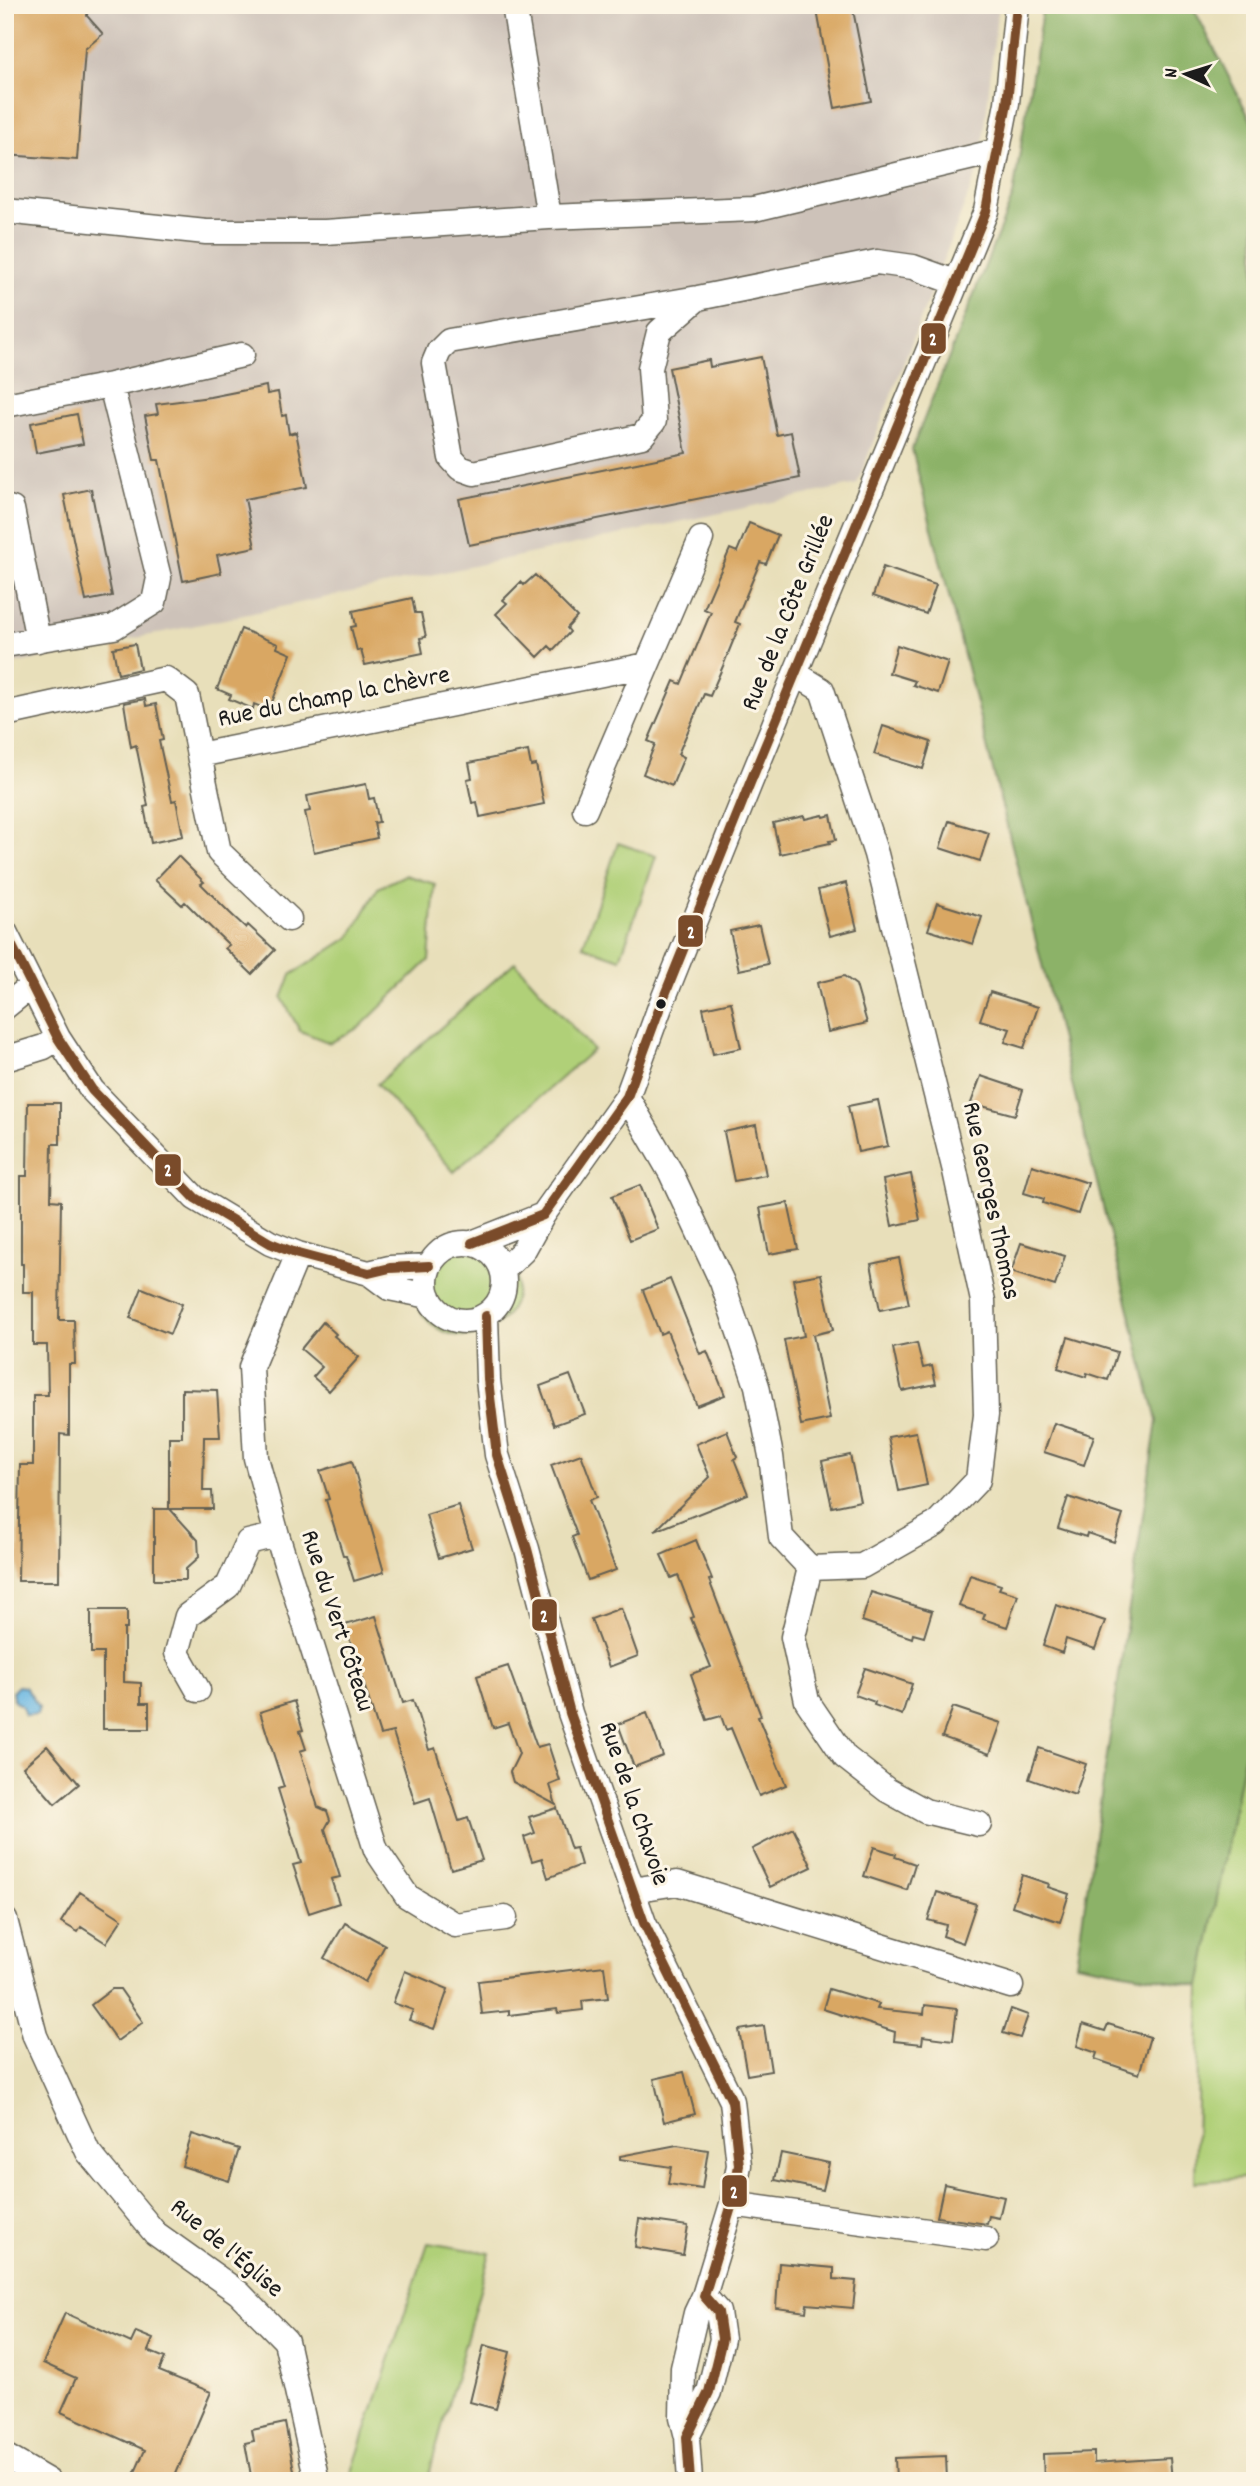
<svg xmlns="http://www.w3.org/2000/svg" width="1260" height="2486" font-family="Dekko,sans-serif">
<style>
.industrial{fill:#cdc2b9}
.green{fill:#b0d078;stroke:#66764a;stroke-width:2}
.forest{fill:#8cb268;stroke:#546742;stroke-width:2}
.water{fill:#69b7e3;stroke:#426a80;stroke-width:2}
.building{fill:#d9a763}
.lines{fill:none;stroke-linecap:round;stroke-linejoin:round}
.minor-casing{stroke:#636053;stroke-width:27}
.minor{stroke:#fff;stroke-width:24}
.bus-1-casing{stroke:#fcf5e5;stroke-width:16}
.bus-1{stroke:#7a4b2a;stroke-width:10}
.bus-dot{fill:#1c1c1c;stroke:#fcf5e5;stroke-width:2.5}
.labels{text-anchor:middle;dominant-baseline:central;stroke-width:6;stroke-linejoin:round;paint-order:stroke}
.street-label{font-size:26px;fill:#1c1c1c;stroke:#fcf5e5}
.line-badge{stroke:#fcf5e5;stroke-width:2.5}
.badge-label{font-size:19px;text-anchor:middle;font-weight:bold;fill:#fff}
</style>
<rect width="100%" height="100%" fill="#fcf5e5"/>
<filter id="ink" filterUnits="userSpaceOnUse"><feTurbulence type="fractalNoise" baseFrequency=".0143" numOctaves="2"/><feDisplacementMap in="SourceGraphic" scale="14" xChannelSelector="R" yChannelSelector="G"/><feConvolveMatrix kernelMatrix="1 2 1 2 8 2 1 2 1" color-interpolation-filters="sRGB"/></filter>
<filter id="wash" filterUnits="userSpaceOnUse"><feTurbulence type="fractalNoise" baseFrequency=".00686" numOctaves="4" result="noise"/><feDisplacementMap in="SourceGraphic" scale="28" xChannelSelector="R" yChannelSelector="G"/><feGaussianBlur stdDeviation="1.57" result="paint"/><feColorMatrix in="noise" values="0 0 0 0 0 0 0 0 0 0 0 0 0 0 0 0 0 1.4 0 .05"/><feComposite in="paint" operator="in"/></filter>
<g filter="url(#wash)">
<rect width="100%" height="100%" fill="#e8dfba"/>
<path class="industrial" d="M5,5H998L981,162L857,484L5,666Z"/>
<path class="green" d="M618,843L656,856L620,959L583,946Z
M405,875L435,884L429,960L360,1027L330,1043L300,1031L282,998L291,975L350,937L378,888Z
M515,962L593,1050L454,1172L377,1084Z
M413 1284a52 52 0 1 1 104 0a52 52 0 1 1-104 0Z
M1255,1724V2177L1195,2182L1200,1986L1249,1731Z
M428,2243L490,2253L427,2481H349Z"/>
<path class="forest" d="M1043,5H1192L1255,128V1724L1249,1731L1200,1986L1076,1963L1157,1421L912,449L1013,196Z"/>
<path class="water" d="M18,1686L25,1687L39,1707L37,1714L25,1715L22,1706L14,1701L12,1692Z"/>
<g id="blocks">
<path class="building" d="M5,5H88L87,16L103,34L85,49L77,160L5,155Z
M816,5H852L871,101L835,108Z
M761,357L777,435L791,432L800,478L469,545L459,499L686,453L669,368L709,360L710,367Z
M266,386L267,394L278,392L282,416L286,415L289,434L296,432L307,487L245,499L255,547L217,555L221,573L183,581L159,460H154L145,416L158,414L156,404L210,397Z
M77,414L83,444L36,453L31,423Z
M91,489L112,596L86,601L64,495Z
M749,523L778,535L766,564L760,562L735,622L740,624L723,666L710,696L704,694L678,754L684,757L672,786L643,774L655,744L648,741L674,681L681,684L711,612L704,609L730,549L737,552Z
M883,567L936,585L926,614L873,596Z
M535,575L577,617L567,628L570,632L553,650L549,646L538,657L496,614L507,603L503,600L521,582L524,585Z
M412,598L415,613H421L426,637L420,638L423,653L365,665L361,650L357,651L351,627L356,626L353,611Z
M241,629L278,644L277,648L291,654L269,710L254,704L253,709L229,699L231,695L217,689Z
M135,644L140,669L118,674L113,648Z
M897,645L948,662L938,693L913,685L915,681L889,673Z
M145,699L146,706L156,704L163,740L159,741L172,801L176,800L183,836L151,843L144,807L148,806L144,784L136,745L131,747L124,703Z
M883,726L931,742L923,769L874,754Z
M528,751L531,766L536,765L544,804L480,817L477,802L472,803L467,779L472,778L469,763Z
M366,784L369,799L374,798L379,822L374,823L377,838L314,852L305,812L310,811L307,796Z
M823,815L824,817L831,815L836,840L829,841L830,843L780,854L773,823L804,816L805,819Z
M949,821L989,833L980,861L940,848Z
M178,856L204,882L201,884L230,913L246,928L248,925L275,950L252,974L225,948L229,945L200,917L185,902L182,905L155,880Z
M846,883L857,929L830,936L818,890Z
M937,903L982,917L973,944L928,930Z
M759,925L768,964L739,970L730,931Z
M844,976L856,985L867,1023L828,1032L817,983Z
M990,992L1038,1007L1024,1048L1005,1042L1010,1029L980,1020Z
M731,1002L741,1048L713,1054L703,1008Z
M981,1076L1023,1090L1015,1115L971,1103Z
M878,1100L888,1146L858,1152L848,1106Z
M28,1103H60V1144H52L51,1200L61,1201L59,1320H74L75,1364H69V1435L60,1434L59,1581H18L20,1465H33V1395H48L47,1345H33V1292H23V1264H21V1176H27Z
M756,1125L766,1175L734,1181L724,1132Z
M1032,1165L1088,1183L1078,1214L1043,1203L1044,1199L1024,1193Z
M911,1174L920,1220L892,1226L883,1180Z
M640,1185L658,1229L630,1240L612,1196Z
M788,1203L798,1249L769,1254L760,1208Z
M1021,1243L1065,1256L1055,1286L1011,1272Z
M899,1258L909,1304L880,1310L871,1264Z
M821,1274L833,1330L813,1335L830,1419L801,1425L784,1340L804,1336L793,1279Z
M670,1279L700,1354L707,1351L725,1395L697,1406L667,1331L660,1334L643,1290Z
M142,1288L182,1304L170,1334L130,1318Z
M323,1322L336,1334L334,1336L359,1357L329,1391L313,1377L322,1367L301,1349Z
M1068,1337L1117,1352L1108,1380L1087,1373L1086,1377L1058,1368Z
M917,1343L923,1368L932,1366L936,1384L902,1391L893,1348Z
M570,1375L585,1414L554,1425L540,1386Z
M182,1389L217,1390L220,1437H204L203,1491H212L213,1509H169V1437H182Z
M1054,1423L1094,1436L1084,1465L1044,1452Z
M727,1431L737,1457L734,1459L748,1494L655,1531L710,1477L696,1444Z
M916,1432L927,1485L899,1491L888,1437Z
M581,1454L597,1497L589,1500L616,1570L588,1580L572,1537L577,1535L551,1465Z
M850,1455L860,1501L832,1507L822,1461Z
M352,1461L384,1572L354,1581L346,1555H343L326,1500L329,1499L320,1471Z
M1068,1497L1123,1515L1114,1542L1087,1533L1086,1537L1058,1528Z
M458,1505L472,1548L439,1558L426,1515Z
M154,1509H170L198,1540L199,1557L186,1569V1580H154Z
M696,1540L712,1579L709,1580L761,1716L758,1717L786,1785L759,1796L731,1728L726,1730L721,1716L707,1720L691,1674L711,1667L691,1618L694,1617L678,1575L671,1578L661,1555Z
M970,1575L1001,1585L999,1589L1018,1595L1007,1627L983,1619L985,1614L959,1606Z
M871,1592L932,1611L924,1637L913,1634L912,1638L862,1621Z
M1056,1605L1105,1621L1095,1649L1066,1639L1062,1653L1043,1646Z
M621,1608L638,1656L609,1667L591,1619Z
M91,1610H127V1629H124V1682L141,1683V1703H149V1729H103V1653H91Z
M376,1616L403,1703L413,1700L429,1750L435,1748L459,1821L468,1818L482,1860L451,1869L430,1798L415,1803L393,1732L380,1735L345,1625Z
M508,1666L537,1747L548,1744L560,1781L550,1785L556,1805L513,1782L510,1772L519,1754L508,1723L493,1728L477,1676Z
M865,1668L912,1684L902,1715L874,1705L875,1702L855,1695Z
M294,1701L303,1730L300,1731L306,1749L300,1751L318,1807L327,1811L330,1820L325,1829L340,1877L331,1879L339,1903L309,1913L293,1865L301,1863L278,1789L284,1787L260,1712Z
M953,1707L1001,1723L990,1754L942,1737Z
M647,1713L663,1756L634,1767L618,1724Z
M47,1746L79,1784L55,1804L23,1767Z
M1039,1748L1086,1764L1075,1795L1029,1779Z
M557,1808L571,1849L576,1848L581,1865L548,1878L542,1858L532,1861L524,1837L535,1833L529,1817Z
M793,1828L812,1867L770,1887L752,1849Z
M874,1847L896,1854L895,1857L915,1864L907,1890L864,1876Z
M1022,1875L1049,1884L1048,1887L1069,1894L1060,1922L1012,1906Z
M80,1892L122,1919L106,1943L81,1927L78,1932L61,1922Z
M937,1892L976,1904L963,1943L943,1936L946,1925L928,1920Z
M345,1923L385,1945L365,1982L324,1958Z
M604,1966L608,1998L582,2001L583,2010L558,2013L557,2009L509,2015V2011L482,2014L478,1981Z
M405,1971L448,1989L434,2029L409,2020L413,2010L393,2003Z
M112,1989H120L143,2022L117,2041L91,2005Z
M829,1989L879,2004L877,2009L924,2014L925,2005L957,2009L953,2040L923,2036L922,2044L894,2041L895,2032L823,2009Z
M1011,2009L1028,2015L1020,2038L1003,2033Z
M1083,2024L1105,2031L1108,2024L1150,2037L1139,2074L1095,2059L1097,2053L1077,2046Z
M764,2026L771,2071L747,2075L739,2030Z
M684,2072L695,2114L664,2122L654,2079Z
M192,2134L239,2149L229,2181L182,2166Z
M677,2145L708,2150L702,2189L668,2184L671,2167L620,2159V2156Z
M781,2153L829,2163L823,2190L775,2180Z
M944,2184L1004,2197L999,2218L989,2216L987,2224L937,2217Z
M639,2219L688,2226L683,2255L635,2247Z
M779,2263L834,2268V2279L856,2281L853,2308L807,2304L806,2312L776,2308Z
M65,2313L131,2343L136,2332L153,2339L148,2351L165,2358L159,2371L211,2392L173,2481H131L145,2450L61,2412L76,2378L43,2363Z
M484,2345L510,2352L496,2409L470,2402Z
M285,2423L296,2481H252L245,2443L254,2441L252,2430Z
M1094,2452V2463L1170,2458L1172,2481H1044L1043,2454Z
M946,2456L947,2481H896L895,2458Z"/>
</g>
</g>
<g filter="url(#ink)">
<use href="#blocks" fill-opacity="0" stroke="#636053" stroke-width="2"/>
<g class="lines">
<defs>
<path id="minor" d="M514,5L549,217
M5,211L206,232H325L549,217L754,209L998,151
M698,298L659,332L650,368L654,421L642,436L474,473L460,468L451,458L434,363L439,351L449,341L698,298L877,262L913,267L955,282
M111,385L242,355
M5,405L111,385L159,578L154,602L114,627L5,645
M5,507L12,509L38,640
M5,714L166,679L187,695L199,755L647,665
M199,755L219,852L289,919
M585,810L701,539
M5,932L58,1038L92,1090L195,1198L270,1243L298,1254L369,1273L389,1288L429,1296
M5,1007L31,986
M5,1059L44,1047L58,1038
M627,1097L671,1173L722,1282L757,1386L771,1456L781,1537L810,1568L862,1566L936,1524L978,1480L986,1415L983,1301L955,1171L876,854L822,690L796,674
M426 1282a39 39 0 1 1 78 0a39 39 0 1 1-78 0Z
M472,1243L543,1215
M298,1254L251,1367L256,1458L277,1535L376,1850L407,1896L455,1925L505,1918
M503,1270L523,1251L543,1215L627,1097L660,1007L750,783L986,211L1007,103L1017,5
M369,1273L390,1268L429,1266
M486,1316L488,1380L497,1455L527,1549L570,1713L644,1923L732,2101L739,2165L732,2204L704,2296L696,2313L683,2368L682,2417L687,2437
M810,1568L793,1637L807,1701L845,1757L887,1790L925,1811L979,1824
M198,1690L177,1653L187,1616L228,1586L248,1542L277,1535
M632,1890L677,1883L1011,1986
M5,1920L35,2036L88,2152L155,2233L239,2293L286,2341L317,2481
M732,2204L986,2239
M5,2456L48,2481
M690,2481L687,2437L709,2392L722,2339L718,2312L704,2296"/>
</defs>
<use href="#minor" class="minor-casing"/>
<use href="#minor" class="minor"/>
<defs>
<path id="bus-1" d="M5,932L58,1038L92,1090L195,1198L270,1243L298,1254L369,1273L390,1268L429,1266
M472,1243L543,1215L627,1097L660,1007L750,783L986,211L1007,103L1017,5
M486,1316L488,1380L497,1455L527,1549L570,1713L644,1923L732,2101L739,2165L732,2204L704,2296L718,2312L722,2339L709,2392L687,2437L690,2481"/>
</defs>
<use href="#bus-1" class="bus-1-casing"/>
<use href="#bus-1" class="bus-1"/>
</g>
</g>
<circle class="bus-dot" cx="661" cy="1004" r="6"/>
<g class="labels">
<g class="street-label">
<text transform="translate(789 613) rotate(-68)">Rue de la Côte Grillée</text>
<text transform="translate(334 698) rotate(-11)">Rue du Champ la Chèvre</text>
<text transform="translate(990 1201) rotate(78)">Rue Georges Thomas</text>
<text transform="translate(336 1621) rotate(72)">Rue du Vert Côteau</text>
<text transform="translate(633 1804) rotate(71)">Rue de la Chavoie</text>
<text transform="translate(226 2249) rotate(40)">Rue de l'Église</text>
</g>
</g>
<g class="line-badge">
<rect x="920" y="322" width="27" height="33" rx="7" fill="#7a4b2a"/>
<rect x="677" y="914" width="27" height="34" rx="7" fill="#7a4b2a"/>
<rect x="154" y="1153" width="28" height="34" rx="7" fill="#7a4b2a"/>
<rect x="531" y="1598" width="27" height="34" rx="7" fill="#7a4b2a"/>
<rect x="721" y="2174" width="27" height="34" rx="7" fill="#7a4b2a"/>
</g>
<g class="badge-label">
<text x="933" y="345">2</text>
<text x="691" y="938">2</text>
<text x="168" y="1176">2</text>
<text x="544" y="1622">2</text>
<text x="734" y="2198">2</text>
</g>
<rect width="1260" height="2486" fill="none" stroke="#fcf5e5" stroke-width="28"/>
<g transform="translate(1186 74) rotate(274)" stroke="#fcf5e5" stroke-width="5" paint-order="stroke">
<path d="M0-5L12 26L0 18L-12 26Z" fill="#1c1c1c"/>
<text y="-10" font-size="19" font-weight="bold" text-anchor="middle" fill="#1c1c1c">N</text>
</g>
</svg>
